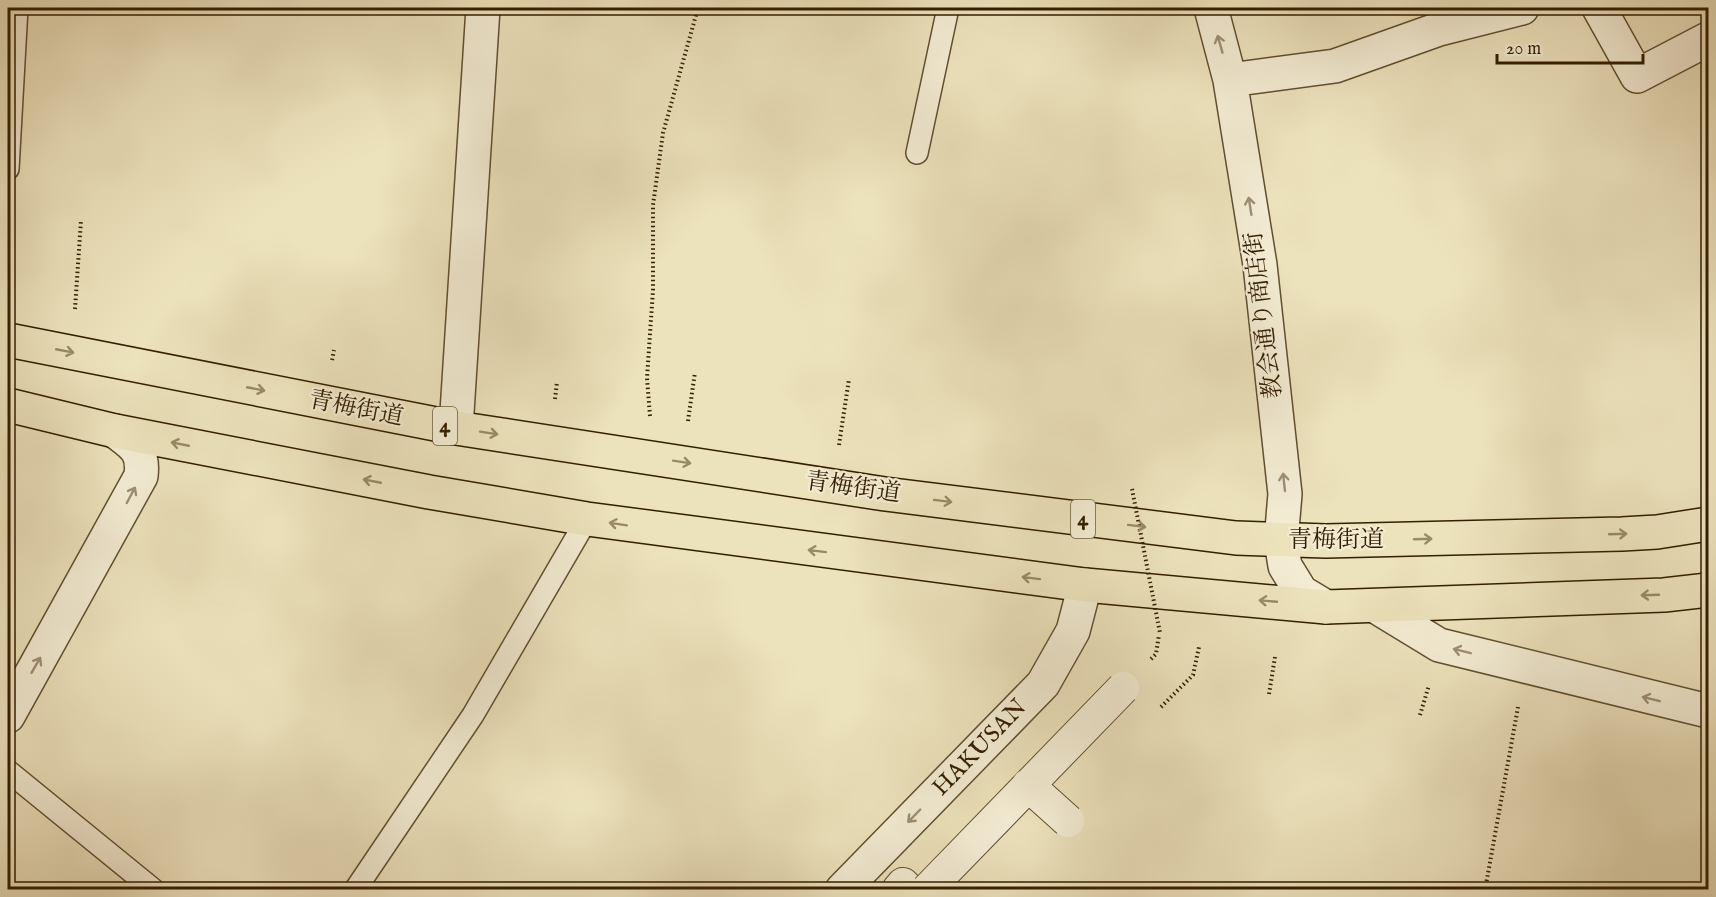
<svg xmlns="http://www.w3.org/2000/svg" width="1716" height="897" font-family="'IM FELL English','Noto Serif JP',serif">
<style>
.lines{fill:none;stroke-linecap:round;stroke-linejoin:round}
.service-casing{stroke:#614f2f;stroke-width:24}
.pedestrian-casing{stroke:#614f2f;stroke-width:34}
.minor-casing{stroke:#614f2f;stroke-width:36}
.primary-casing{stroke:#331e00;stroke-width:36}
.path{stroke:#331e00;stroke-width:4;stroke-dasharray:1.5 3;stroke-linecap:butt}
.service{stroke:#f3ecd3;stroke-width:21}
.pedestrian{stroke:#f3ecd3;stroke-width:32}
.minor{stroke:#f3ecd3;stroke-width:33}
.primary{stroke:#ece2bc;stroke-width:33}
.pedestrian-bridge-casing{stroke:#614f2f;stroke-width:34;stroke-linecap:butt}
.path-bridge{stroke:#331e00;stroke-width:4;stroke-dasharray:1.5 3;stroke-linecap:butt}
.pedestrian-bridge{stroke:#f3ecd3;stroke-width:32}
.oneway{stroke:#9d8f74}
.oneway2{stroke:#998a67}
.labels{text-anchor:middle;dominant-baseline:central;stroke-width:4.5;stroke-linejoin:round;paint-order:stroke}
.shield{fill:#f3ecd3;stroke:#6d5c3f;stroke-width:1.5}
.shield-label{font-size:22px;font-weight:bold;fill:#331e00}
.street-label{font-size:24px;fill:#331e00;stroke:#f3ecd3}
</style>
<rect width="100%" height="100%" fill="#ece2bc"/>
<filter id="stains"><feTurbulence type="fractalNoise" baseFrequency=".00333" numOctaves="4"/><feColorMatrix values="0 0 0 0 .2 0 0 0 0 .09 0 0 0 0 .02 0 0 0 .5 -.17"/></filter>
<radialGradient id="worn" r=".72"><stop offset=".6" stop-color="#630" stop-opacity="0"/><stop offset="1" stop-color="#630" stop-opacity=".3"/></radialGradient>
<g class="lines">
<defs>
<path id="service" d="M917,153L948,8
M8,169L17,8
M8,771L154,890
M355,890L473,715L587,519"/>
<path id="pedestrian" d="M898,890L903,884L909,890"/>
<path id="minor" d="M1211,8L1230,80L1260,265L1285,494L1281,541L1285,566L1301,592L1326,607
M1599,8L1637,76L1708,39
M1230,80L1335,66L1439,29L1522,8
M456,428L483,8
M1375,606L1439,645L1708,711
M8,716L141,476C144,450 134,446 115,431
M842,890L1043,684L1073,631L1085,585"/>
<path id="primary" d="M8,340L456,428L885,494L1236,538L1326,541L1622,534L1657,532L1708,524
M8,405L115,431L429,492L587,519L1085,585L1326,607L1664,595L1708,590"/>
</defs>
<use href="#service" class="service-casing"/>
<use href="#pedestrian" class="pedestrian-casing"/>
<use href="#minor" class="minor-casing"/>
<use href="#primary" class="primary-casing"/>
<path class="path" d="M75,309L81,220
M332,360L334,350
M555,399L557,382
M650,416L647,378L653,290V205L663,133L698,8
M688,421L695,372
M839,445L849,379
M1151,659L1156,654L1159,635
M1269,694L1275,657
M1161,707L1193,675L1199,647
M1420,715L1429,685
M1485,890L1518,707"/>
<use href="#service" class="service"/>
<use href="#pedestrian" class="pedestrian"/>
<use href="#minor" class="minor"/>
<use href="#primary" class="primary"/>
<defs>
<path id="pedestrian-bridge" d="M1028,785L1068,821
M927,890L1123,688"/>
</defs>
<use href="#pedestrian-bridge" class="pedestrian-bridge-casing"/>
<path class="path-bridge" d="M1132,489L1160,633"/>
<use href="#pedestrian-bridge" class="pedestrian-bridge"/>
</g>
<defs><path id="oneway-shaft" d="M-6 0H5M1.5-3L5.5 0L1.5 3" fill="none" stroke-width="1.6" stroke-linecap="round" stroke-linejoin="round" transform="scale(1.5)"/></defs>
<g class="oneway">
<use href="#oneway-shaft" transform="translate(1220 44) rotate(-106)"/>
<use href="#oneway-shaft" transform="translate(1250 206) rotate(-99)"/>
<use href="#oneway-shaft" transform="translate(1284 482) rotate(-96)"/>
<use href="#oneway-shaft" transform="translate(131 495) rotate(-62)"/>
<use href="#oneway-shaft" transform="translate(1462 651) rotate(-166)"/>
<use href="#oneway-shaft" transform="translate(36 665) rotate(-60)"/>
<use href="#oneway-shaft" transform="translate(1651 699) rotate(-166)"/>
<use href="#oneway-shaft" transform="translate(914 816) rotate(134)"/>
</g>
<g class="oneway2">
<use href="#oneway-shaft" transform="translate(65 351) rotate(11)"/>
<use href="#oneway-shaft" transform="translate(256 389) rotate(11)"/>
<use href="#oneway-shaft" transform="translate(489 433) rotate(9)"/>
<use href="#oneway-shaft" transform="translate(180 444) rotate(-169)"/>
<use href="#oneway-shaft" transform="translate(682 462) rotate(9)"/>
<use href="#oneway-shaft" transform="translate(372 481) rotate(-169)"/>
<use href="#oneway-shaft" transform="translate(943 501) rotate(7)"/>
<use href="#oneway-shaft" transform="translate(618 524) rotate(-171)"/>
<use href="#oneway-shaft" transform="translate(1137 526) rotate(7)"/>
<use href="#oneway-shaft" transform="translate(1618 534) rotate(-2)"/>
<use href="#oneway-shaft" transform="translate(1423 539) rotate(-2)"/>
<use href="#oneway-shaft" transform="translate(817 551) rotate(-173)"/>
<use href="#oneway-shaft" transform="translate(1031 578) rotate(-173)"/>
<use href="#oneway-shaft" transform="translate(1650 595) rotate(178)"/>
<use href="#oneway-shaft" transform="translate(1268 601) rotate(-175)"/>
</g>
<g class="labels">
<g class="shield">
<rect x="433" y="407" width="24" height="38" rx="4.5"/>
<rect x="1071" y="500" width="24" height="38" rx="4.5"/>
</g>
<g class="shield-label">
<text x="445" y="426">4</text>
<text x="1083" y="519">4</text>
</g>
<g class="street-label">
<text transform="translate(1264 315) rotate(-97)">教会通り商店街</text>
<text transform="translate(356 409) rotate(11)">青梅街道</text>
<text transform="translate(853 488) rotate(8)">青梅街道</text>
<text x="1336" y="540">青梅街道</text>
<text transform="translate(980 748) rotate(-46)">HAKUSAN</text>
</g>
</g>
<rect width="1716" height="897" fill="none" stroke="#ece2bc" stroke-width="30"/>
<rect x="9" y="9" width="1698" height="879" fill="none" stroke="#331e00" stroke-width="3"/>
<rect x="15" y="15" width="1686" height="867" fill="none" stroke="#331e00" stroke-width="1.5"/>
<path d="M1497 54v9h146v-9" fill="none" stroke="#331e00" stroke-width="3"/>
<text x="1506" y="54" font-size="18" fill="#331e00" stroke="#f3ecd3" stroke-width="4.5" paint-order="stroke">20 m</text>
<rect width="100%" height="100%" filter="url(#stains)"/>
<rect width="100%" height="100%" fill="url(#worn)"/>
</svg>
